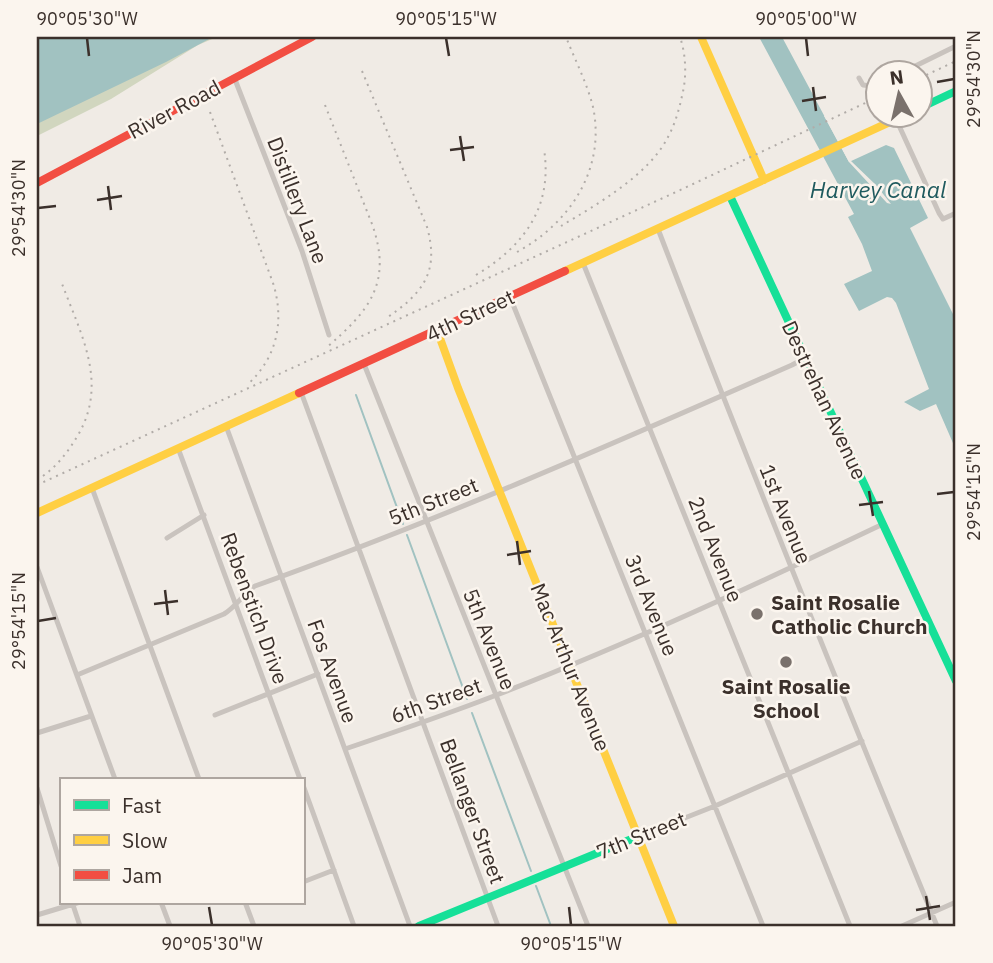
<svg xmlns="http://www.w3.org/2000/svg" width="993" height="963" font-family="'IBM Plex Sans',sans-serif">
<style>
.green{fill:#d1d6bf}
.water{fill:#a1c2c1}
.pier{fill:#f0ebe5}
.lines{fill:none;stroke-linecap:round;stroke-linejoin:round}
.stream{stroke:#a1c2c1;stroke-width:2}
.street{stroke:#c9c3be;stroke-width:5}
.fast{stroke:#16e098;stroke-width:8}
.slow{stroke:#ffcf43;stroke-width:8}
.jam{stroke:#f24e42;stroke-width:8}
.rail{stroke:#b1aca8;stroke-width:2;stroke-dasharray:2 5;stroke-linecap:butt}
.ticks{fill:none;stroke:#3b302b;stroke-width:2.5}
.poi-dot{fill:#7a716c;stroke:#fbf5ee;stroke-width:2.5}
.labels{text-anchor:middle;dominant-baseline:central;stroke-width:5;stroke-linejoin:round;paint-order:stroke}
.street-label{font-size:21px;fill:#3b302b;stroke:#fbf5ee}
.poi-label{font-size:21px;font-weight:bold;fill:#3b302b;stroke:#fbf5ee;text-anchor:start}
.water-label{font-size:23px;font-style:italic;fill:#1f5a5e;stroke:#fbf5ee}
.neatline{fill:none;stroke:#3b302b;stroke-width:2.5}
.ticks-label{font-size:18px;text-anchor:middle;fill:#3b302b}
</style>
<rect width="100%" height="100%" fill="#f0ebe5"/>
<path class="green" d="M194,37H217L198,45L111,99L37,136V115Z"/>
<path class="water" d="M37,37H213L166,62L37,124Z
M759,37H782L849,162L886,145L894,148L928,218L910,228L956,320V450L936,404L920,411L904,402L929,389L896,303L892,298L887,297L859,311L844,284L872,271L862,244L848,217L854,214Z"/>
<path class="pier" d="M828,114L851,161L876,185L891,204L887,203L849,162L824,116Z"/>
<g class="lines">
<path class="stream" d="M356,395L403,524
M407,535L467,699
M472,713L531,871
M536,886L551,926"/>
<path class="street" d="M899,74L956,46
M234,77L302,251L329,335
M859,78L863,85L872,86L878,84
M896,119L939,213L943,219L956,213
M658,229C748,463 842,695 937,926
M583,263L850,926
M510,297L763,926
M364,364L588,926
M301,392L498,926
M226,426L410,926
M178,448L300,779
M92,488L199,779
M167,538L204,515
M37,567L115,779
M77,675L224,614C236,607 243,594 255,586C437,521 615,443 792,365L805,358
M215,715L318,674
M37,733L91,716
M345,749C395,732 445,715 494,696C626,645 755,585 883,524
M303,785L354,926
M37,788L61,866
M639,836L715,806L862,741
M303,882L334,870
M72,902L80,926
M161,902L170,926
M245,902L254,926
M37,915L80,902
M902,926L956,902"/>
<path class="fast" d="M920,108L956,91
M730,196L956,681
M419,926L639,836"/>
<path class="slow" d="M701,37L764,180
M565,271L903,116
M437,330L458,388L674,926
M37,513L299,393"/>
<path class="jam" d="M37,183L312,37
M299,393L565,271"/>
<path class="rail" d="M362,71L427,227C440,273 422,294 385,319
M920,78L956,61
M325,105L372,224C393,283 369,311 326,348
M210,112L273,283C285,321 277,358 247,385
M561,226C596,205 649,175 668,137C675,124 679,110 682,96C687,76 686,55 680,37
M517,252C570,223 606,169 593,107C587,83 575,60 566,37
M476,275C524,246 553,207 544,149
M43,476C58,465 68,452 78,435C109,382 80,333 61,281
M37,485L676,192L878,97"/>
</g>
<path class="ticks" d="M87,38L89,56M446,38L449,56M806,38L808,56M937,82L954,79M813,87L816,111M802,101L826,97M460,136L464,161M450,150L474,147M108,186L111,210M97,200L122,196M38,208L56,206M869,491L873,516M937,494L954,492M859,505L883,502M517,541L520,565M507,555L531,551M165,590L168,615M154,604L178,601M38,621L56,618M926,896L930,920M209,907L212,925M569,907L571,925M916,910L940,906"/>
<g class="poi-dot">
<circle cx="757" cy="614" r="7"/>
<circle cx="786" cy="662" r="7"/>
</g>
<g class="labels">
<g class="street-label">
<text transform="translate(174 109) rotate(-28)">River Road</text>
<text transform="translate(298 200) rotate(69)">Distillery Lane</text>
<text transform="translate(470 315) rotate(-25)">4th Street</text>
<text transform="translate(825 400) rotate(65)">Destrehan Avenue</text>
<text transform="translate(433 501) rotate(-22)">5th Street</text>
<text transform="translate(786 514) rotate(68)">1st Avenue</text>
<text transform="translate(716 549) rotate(68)">2nd Avenue</text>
<text transform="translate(652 605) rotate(68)">3rd Avenue</text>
<text transform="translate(255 608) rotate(70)">Rebenstich Drive</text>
<text transform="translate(490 639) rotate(68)">5th Avenue</text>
<text transform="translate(571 667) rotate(68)">Mac Arthur Avenue</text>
<text transform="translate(333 671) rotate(70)">Fos Avenue</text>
<text transform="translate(436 700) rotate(-20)">6th Street</text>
<text transform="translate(473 811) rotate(70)">Bellanger Street</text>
<text transform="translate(641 835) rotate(-22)">7th Street</text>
</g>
<g class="poi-label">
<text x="771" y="602">Saint Rosalie<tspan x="771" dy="24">Catholic Church</tspan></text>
<text x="786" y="686" text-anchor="middle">Saint Rosalie<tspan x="786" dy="24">School</tspan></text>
</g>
<g class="water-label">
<text x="878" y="189">Harvey Canal</text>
</g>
</g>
<rect width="993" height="963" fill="none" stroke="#fbf5ee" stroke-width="77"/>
<rect x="60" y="778" width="245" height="126" fill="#fbf5ee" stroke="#aea6a0" stroke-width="2"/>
<rect x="74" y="800" width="35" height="10" fill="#16e098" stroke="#aea6a0" stroke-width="2"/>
<text x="122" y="813" font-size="21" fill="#3b302b">Fast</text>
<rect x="74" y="835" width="35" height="10" fill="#ffcf43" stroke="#aea6a0" stroke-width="2"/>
<text x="122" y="848" font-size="21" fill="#3b302b">Slow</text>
<rect x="74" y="870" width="35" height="10" fill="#f24e42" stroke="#aea6a0" stroke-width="2"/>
<text x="122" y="883" font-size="21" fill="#3b302b">Jam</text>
<g transform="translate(899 94) rotate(352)"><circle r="33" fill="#fbf5ee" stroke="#aea6a0" stroke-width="2"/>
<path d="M0-5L12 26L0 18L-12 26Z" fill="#7a716c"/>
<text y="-10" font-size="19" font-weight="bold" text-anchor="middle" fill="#3b302b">N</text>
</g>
<rect x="38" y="38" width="916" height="887" class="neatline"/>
<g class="ticks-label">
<text x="87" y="25">90°05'30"W</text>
<text x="446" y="25">90°05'15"W</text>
<text x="806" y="25">90°05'00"W</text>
<text transform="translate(974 79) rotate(-90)" y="6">29°54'30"N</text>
<text transform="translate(19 208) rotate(-90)" y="6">29°54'30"N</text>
<text transform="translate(974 492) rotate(-90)" y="6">29°54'15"N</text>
<text transform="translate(19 621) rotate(-90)" y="6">29°54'15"N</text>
<text x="212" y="950">90°05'30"W</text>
<text x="571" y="950">90°05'15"W</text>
</g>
</svg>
